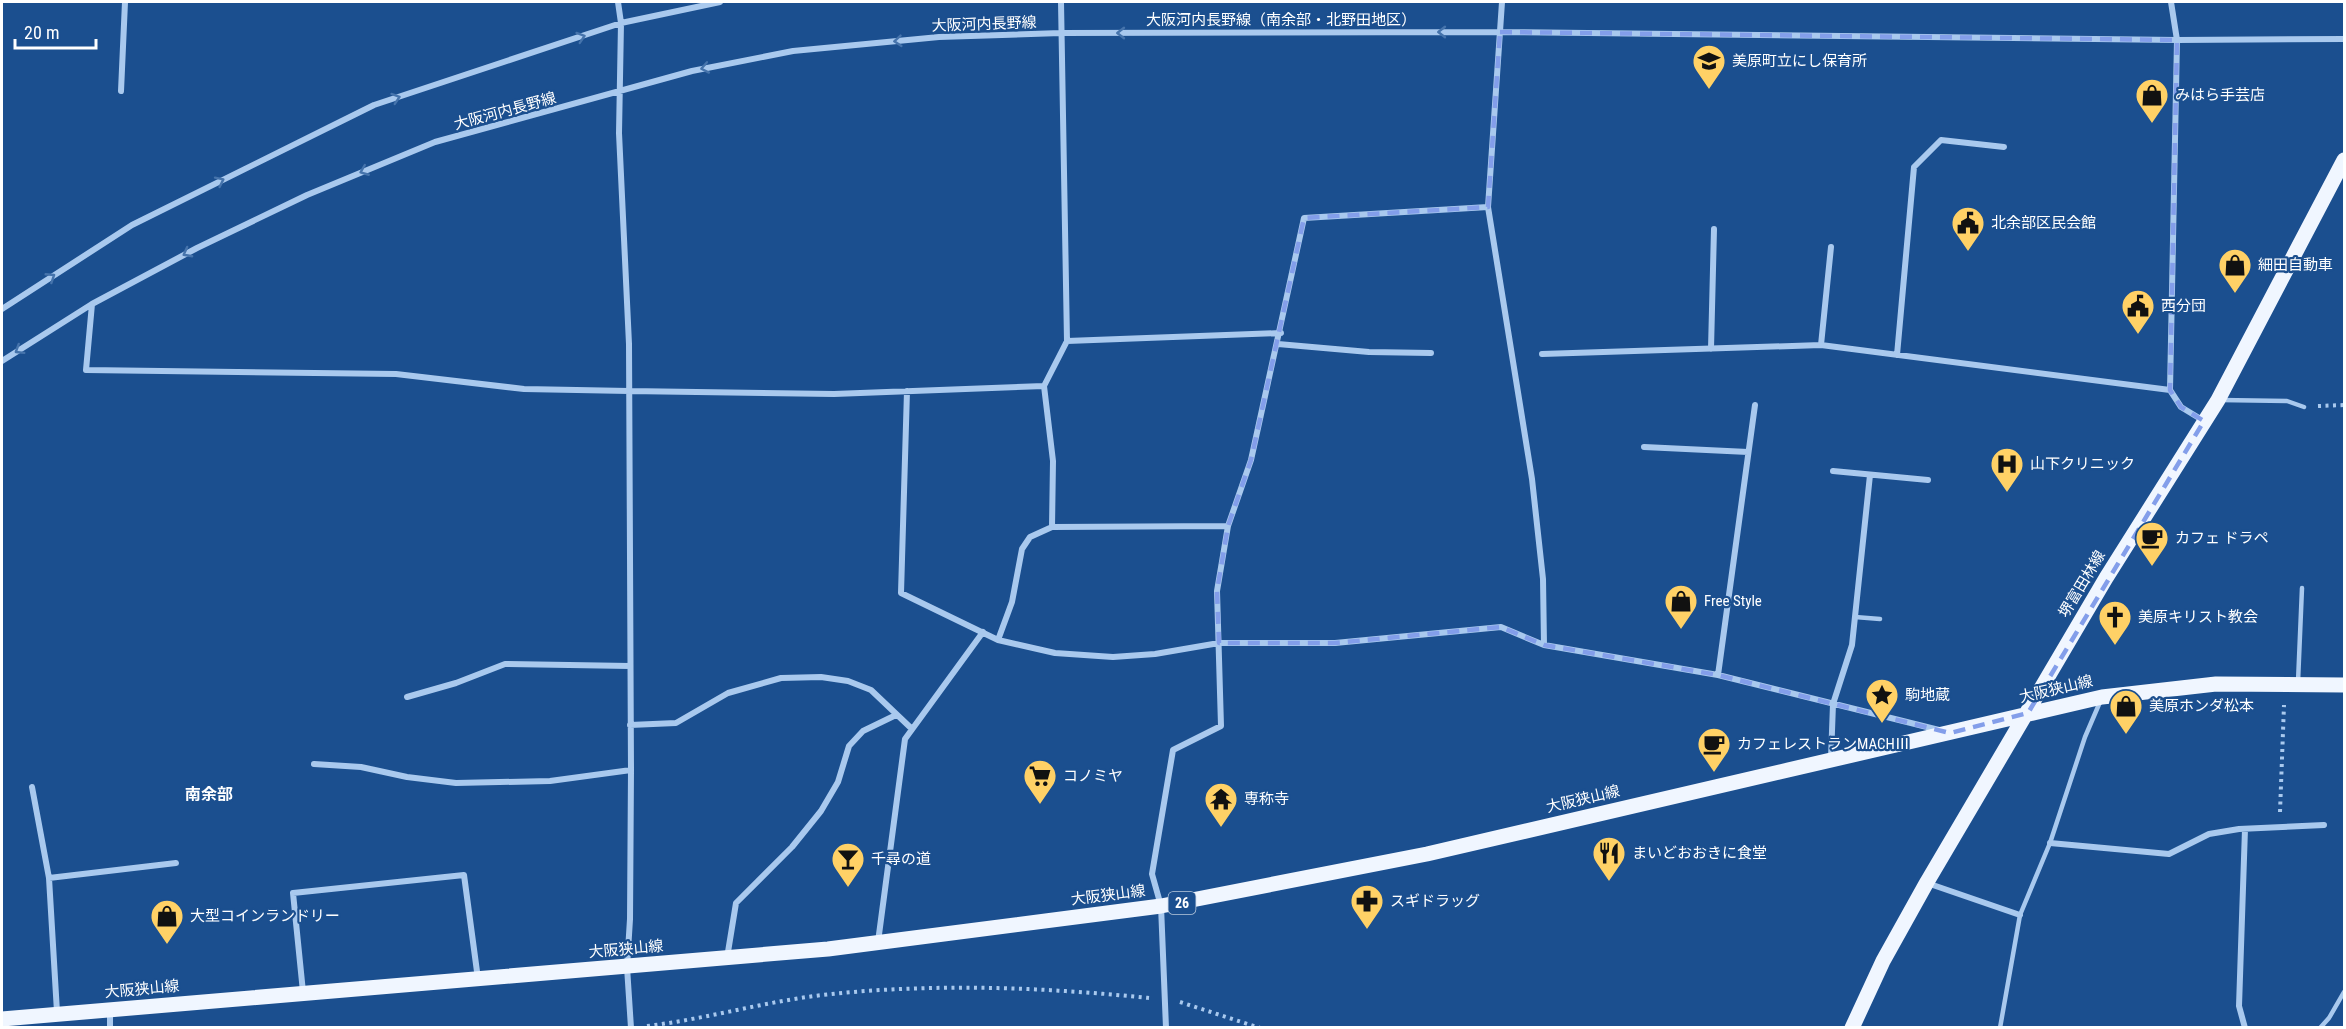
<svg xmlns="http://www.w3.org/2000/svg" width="2346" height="1029" font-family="'Roboto Condensed','Noto Sans JP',sans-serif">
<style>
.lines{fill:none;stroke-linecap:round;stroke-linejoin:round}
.path{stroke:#a9c9ee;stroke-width:4;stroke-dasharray:3 4.5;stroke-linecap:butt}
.lane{stroke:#a9c9ee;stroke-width:4.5}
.street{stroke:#a9c9ee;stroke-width:6}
.primary{stroke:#f0f6ff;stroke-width:15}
.oneway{stroke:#4674ac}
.marked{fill:none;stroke:#839eea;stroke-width:4.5;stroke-dasharray:12 8;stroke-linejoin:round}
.labels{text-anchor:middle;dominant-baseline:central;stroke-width:4.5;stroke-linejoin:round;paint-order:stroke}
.shield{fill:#1b4f8f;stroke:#bbcadd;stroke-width:1.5}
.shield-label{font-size:14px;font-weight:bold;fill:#fff}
.street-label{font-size:15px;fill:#fff;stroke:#1b4f8f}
.poi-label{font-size:15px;fill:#fff;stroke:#1b4f8f;text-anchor:start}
.neighbourhood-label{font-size:16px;font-weight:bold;fill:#fff;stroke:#1b4f8f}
</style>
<rect width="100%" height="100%" fill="#1b4f8f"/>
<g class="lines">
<path class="path" d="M2318,406L2344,405
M2280,812L2284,705
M1180,1002L1260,1028
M647,1026C706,1019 763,1002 822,995C931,983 1041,987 1149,998"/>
<path class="lane" d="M2220,400L2287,401L2304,407
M1855,617L1880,619
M2298,682L2302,588
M2000,1028L2020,915L2050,843L2085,737L2100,702
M2320,1028L2329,1018L2344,992"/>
<path class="street" d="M618,2L621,23L619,133L629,344L631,770L630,919L627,967L631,1028
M2171,2L2177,40L2170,390L2181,407L2204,421
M121,91L125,2
M92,304L86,370L396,374L524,389L629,391L834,394L1044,386L1067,341L1061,2
M2,309L132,225L374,105L621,23L720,2
M1067,341L1281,333
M1278,344L1369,352L1431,353
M1821,345L1831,247
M1711,349L1714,229
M1542,354L1821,345L2170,390
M1897,355L1914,167L1941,140L2004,147
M2,361L92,304L197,248L307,195L435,142L692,71L793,51L939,37L1061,33L1500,32L2177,40L2344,39
M907,391L901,593L998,640L1055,653L1113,657L1155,654L1219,643H1335L1501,627L1544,645L1543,579L1532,479L1488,207L1502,2
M1644,447L1748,452
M1833,471L1928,480
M1052,527L1228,526
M998,640L1012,602L1022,549L1030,537L1052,527L1053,461L1044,386
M1544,645L1718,675L1939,730
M1718,675L1755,405
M407,697L456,683L505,664L630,666
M630,725L676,723L728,693L781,678L821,677L848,681L871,690L912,729
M1831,758L1833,704L1852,645L1870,475
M314,764L361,767L407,777L456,783L550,781L631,770
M32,787L49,878L57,1012
M2245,829L2239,1006L2245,1028
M2050,843L2169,854L2209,834L2239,829L2324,825
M49,878L176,863
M1927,883L2020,915
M878,942L905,739L983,632
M727,958L736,903L792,847L821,811L838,782L849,746L863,731L896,715
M303,992L293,893L464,875L478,979
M110,1028V1010
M1166,1028L1161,906L1152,874L1173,750L1221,726L1217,591L1228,526L1251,460L1304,218L1488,207"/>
<path class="primary" d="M2,1019L828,949L1161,906L1427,854L2102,697L2216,684L2344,685
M1852,1028L1883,961L1927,882L2106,578L2218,400L2344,160"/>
</g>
<defs><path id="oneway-chevron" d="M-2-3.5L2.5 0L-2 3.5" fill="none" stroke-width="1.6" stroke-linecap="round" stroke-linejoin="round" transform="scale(1.5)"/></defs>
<g class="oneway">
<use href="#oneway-chevron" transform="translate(1442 32) rotate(180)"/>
<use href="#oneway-chevron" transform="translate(1121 33) rotate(180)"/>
<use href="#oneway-chevron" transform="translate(581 37) rotate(-18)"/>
<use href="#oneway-chevron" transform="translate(898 41) rotate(175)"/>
<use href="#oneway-chevron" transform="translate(705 68) rotate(169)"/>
<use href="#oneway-chevron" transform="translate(396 98) rotate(-18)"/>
<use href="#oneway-chevron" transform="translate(364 171) rotate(158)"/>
<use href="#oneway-chevron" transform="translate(220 181) rotate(-26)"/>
<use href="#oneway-chevron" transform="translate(187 253) rotate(152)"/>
<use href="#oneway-chevron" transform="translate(51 277) rotate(-33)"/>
<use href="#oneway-chevron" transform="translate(19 350) rotate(148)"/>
</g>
<path class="marked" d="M1500,32L2177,40L2170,390L2181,407L2204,421L2028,713L1950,733L1718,675L1544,645L1501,627L1335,643H1219L1217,591L1228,526L1251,460L1304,218L1488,207Z"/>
<defs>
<symbol id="school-pin" viewBox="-11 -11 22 30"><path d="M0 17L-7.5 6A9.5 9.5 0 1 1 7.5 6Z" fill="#ffd166" stroke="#1b4f8f"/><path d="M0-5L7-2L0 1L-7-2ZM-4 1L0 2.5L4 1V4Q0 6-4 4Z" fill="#111"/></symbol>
<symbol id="shop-pin" viewBox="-11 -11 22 30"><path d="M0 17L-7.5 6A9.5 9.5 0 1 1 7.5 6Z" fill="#ffd166" stroke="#1b4f8f"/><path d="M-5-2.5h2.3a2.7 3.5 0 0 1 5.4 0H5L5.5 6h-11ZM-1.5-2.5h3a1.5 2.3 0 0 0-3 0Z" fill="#111"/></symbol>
<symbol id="civic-pin" viewBox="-11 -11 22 30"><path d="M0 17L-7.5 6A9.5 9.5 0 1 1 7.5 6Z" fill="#ffd166" stroke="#1b4f8f"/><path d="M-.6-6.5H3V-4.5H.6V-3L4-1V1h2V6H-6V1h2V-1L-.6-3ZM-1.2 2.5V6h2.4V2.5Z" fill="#111"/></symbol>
<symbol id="hospital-pin" viewBox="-11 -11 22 30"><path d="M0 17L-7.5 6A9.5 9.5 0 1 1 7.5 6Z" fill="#ffd166" stroke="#1b4f8f"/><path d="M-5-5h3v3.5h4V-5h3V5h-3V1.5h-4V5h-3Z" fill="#111"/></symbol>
<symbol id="cafe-pin" viewBox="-11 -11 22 30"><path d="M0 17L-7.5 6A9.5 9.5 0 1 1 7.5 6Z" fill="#ffd166" stroke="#1b4f8f"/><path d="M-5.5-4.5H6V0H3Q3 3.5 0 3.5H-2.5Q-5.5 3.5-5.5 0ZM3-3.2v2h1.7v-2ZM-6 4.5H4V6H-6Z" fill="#111"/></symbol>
<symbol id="church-pin" viewBox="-11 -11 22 30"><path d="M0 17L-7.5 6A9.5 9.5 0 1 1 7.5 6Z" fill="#ffd166" stroke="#1b4f8f"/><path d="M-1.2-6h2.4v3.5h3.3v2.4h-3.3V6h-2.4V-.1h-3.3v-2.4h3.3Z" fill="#111"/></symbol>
<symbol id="sight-pin" viewBox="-11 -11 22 30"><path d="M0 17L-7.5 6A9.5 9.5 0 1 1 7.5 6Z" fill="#ffd166" stroke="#1b4f8f"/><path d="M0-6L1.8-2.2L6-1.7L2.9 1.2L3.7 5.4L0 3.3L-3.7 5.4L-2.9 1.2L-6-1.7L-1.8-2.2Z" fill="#111"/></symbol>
<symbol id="supermarket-pin" viewBox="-11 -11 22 30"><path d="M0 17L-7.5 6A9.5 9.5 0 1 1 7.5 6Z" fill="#ffd166" stroke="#1b4f8f"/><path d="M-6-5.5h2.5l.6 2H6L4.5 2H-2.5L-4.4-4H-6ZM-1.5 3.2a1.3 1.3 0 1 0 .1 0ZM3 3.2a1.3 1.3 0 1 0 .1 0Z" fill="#111"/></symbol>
<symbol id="temple-pin" viewBox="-11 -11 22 30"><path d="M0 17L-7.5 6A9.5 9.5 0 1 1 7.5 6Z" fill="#ffd166" stroke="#1b4f8f"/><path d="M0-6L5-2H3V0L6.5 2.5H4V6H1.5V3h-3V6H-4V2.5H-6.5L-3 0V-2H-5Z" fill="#111"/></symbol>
<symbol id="restaurant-pin" viewBox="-11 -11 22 30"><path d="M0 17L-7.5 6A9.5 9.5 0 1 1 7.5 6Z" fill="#ffd166" stroke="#1b4f8f"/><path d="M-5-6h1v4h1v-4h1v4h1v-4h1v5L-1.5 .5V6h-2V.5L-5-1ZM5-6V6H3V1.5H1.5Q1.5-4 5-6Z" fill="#111"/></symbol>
<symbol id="bar-pin" viewBox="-11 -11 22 30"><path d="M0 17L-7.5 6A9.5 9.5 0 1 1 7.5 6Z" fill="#ffd166" stroke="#1b4f8f"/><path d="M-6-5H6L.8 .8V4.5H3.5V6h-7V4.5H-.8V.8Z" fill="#111"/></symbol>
<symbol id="pharmacy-pin" viewBox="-11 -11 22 30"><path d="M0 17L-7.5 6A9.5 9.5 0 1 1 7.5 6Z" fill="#ffd166" stroke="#1b4f8f"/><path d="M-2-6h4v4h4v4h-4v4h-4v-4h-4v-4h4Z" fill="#111"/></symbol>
</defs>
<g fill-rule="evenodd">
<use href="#school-pin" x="1690" y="42" width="38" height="52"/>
<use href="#shop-pin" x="2133" y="76" width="38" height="52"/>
<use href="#civic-pin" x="1949" y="204" width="38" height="52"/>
<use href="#shop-pin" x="2216" y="246" width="38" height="52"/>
<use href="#civic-pin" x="2119" y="287" width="38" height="52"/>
<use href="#hospital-pin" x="1988" y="445" width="38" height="52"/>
<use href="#cafe-pin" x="2133" y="519" width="38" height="52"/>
<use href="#shop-pin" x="1662" y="582" width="38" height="52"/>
<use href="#church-pin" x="2096" y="598" width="38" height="52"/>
<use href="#sight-pin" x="1863" y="676" width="38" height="52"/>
<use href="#shop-pin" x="2107" y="687" width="38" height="52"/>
<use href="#cafe-pin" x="1695" y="725" width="38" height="52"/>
<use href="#supermarket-pin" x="1021" y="757" width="38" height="52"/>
<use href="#temple-pin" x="1202" y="780" width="38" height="52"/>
<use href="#restaurant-pin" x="1590" y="834" width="38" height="52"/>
<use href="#bar-pin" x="829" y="840" width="38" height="52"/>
<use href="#pharmacy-pin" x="1348" y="882" width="38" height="52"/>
<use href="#shop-pin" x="148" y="897" width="38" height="52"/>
</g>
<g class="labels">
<rect class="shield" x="1168.5" y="892" width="27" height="22" rx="4.5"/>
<g class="shield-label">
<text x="1182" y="903">26</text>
</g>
<g class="street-label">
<text x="1281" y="20">大阪河内長野線（南余部・北野田地区）</text>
<text transform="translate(984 24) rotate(-2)">大阪河内長野線</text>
<text transform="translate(505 111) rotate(-15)">大阪河内長野線</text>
<text transform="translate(2082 584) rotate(-59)">堺富田林線</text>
<text transform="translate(2056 689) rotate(-13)">大阪狭山線</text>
<text transform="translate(1583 799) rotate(-13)">大阪狭山線</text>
<text transform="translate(1108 895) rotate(-7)">大阪狭山線</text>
<text transform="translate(626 949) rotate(-5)">大阪狭山線</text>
<text transform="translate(142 989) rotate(-5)">大阪狭山線</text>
</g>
<g class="poi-label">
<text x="1732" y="61">美原町立にし保育所</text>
<text x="2175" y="95">みはら手芸店</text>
<text x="1991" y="223">北余部区民会館</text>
<text x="2258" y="265">細田自動車</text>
<text x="2161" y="306">西分団</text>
<text x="2030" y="464">山下クリニック</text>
<text x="2175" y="538">カフェ ドラペ</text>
<text x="1704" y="601">Free Style</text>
<text x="2138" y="617">美原キリスト教会</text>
<text x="1905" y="695">駒地蔵</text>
<text x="2149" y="706">美原ホンダ松本</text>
<text x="1737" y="744">カフェレストランMACHⅢ</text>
<text x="1063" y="776">コノミヤ</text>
<text x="1244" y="799">専称寺</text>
<text x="1632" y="853">まいどおおきに食堂</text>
<text x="871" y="859">千尋の道</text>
<text x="1390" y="901">スギドラッグ</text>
<text x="190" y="916">大型コインランドリー</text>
</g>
<g class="neighbourhood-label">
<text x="209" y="794">南余部</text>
</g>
</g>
<rect width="2346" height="1029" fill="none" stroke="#ffffff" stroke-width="6"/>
<path d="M15 39v9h81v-9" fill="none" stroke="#ffffff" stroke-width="3"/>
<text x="24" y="39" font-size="18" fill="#ffffff" stroke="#1b4f8f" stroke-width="4.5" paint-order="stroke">20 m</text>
</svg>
